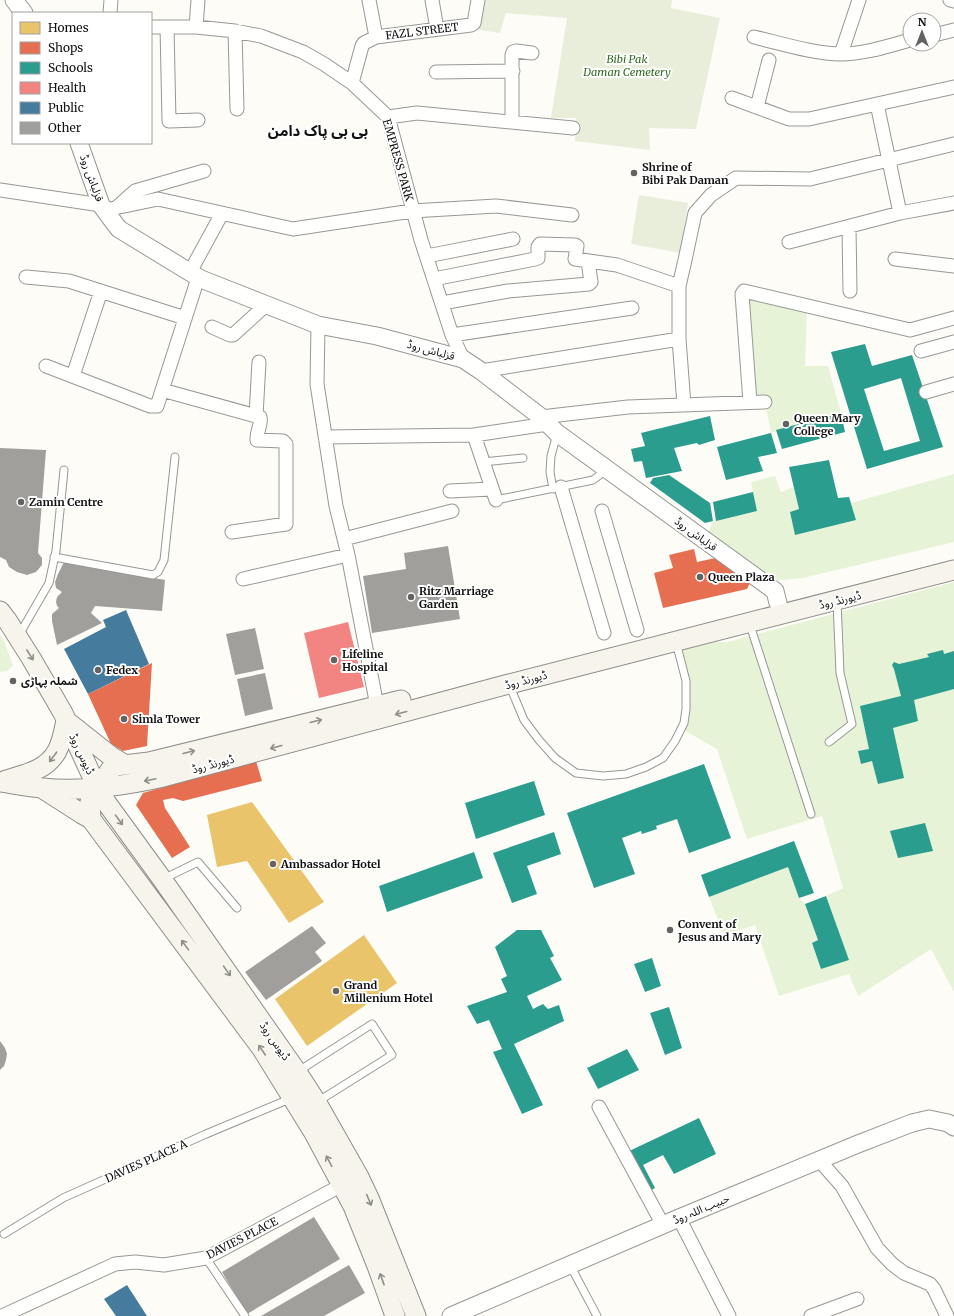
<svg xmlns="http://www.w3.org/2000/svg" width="954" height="1316" font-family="Merriweather,'Noto Sans Arabic',serif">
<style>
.green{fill:#e7f3d7}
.cemetery{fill:#e9eedb}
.homes{fill:#e9c46a}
.shops{fill:#e76f51}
.schools{fill:#2a9d8f;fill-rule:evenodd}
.health{fill:#f28482}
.public{fill:#457b9d}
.building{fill:#a19f9c}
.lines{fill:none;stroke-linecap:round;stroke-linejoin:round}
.service-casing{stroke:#979795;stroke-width:9}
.minor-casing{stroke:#979795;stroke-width:15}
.tertiary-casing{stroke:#979795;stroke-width:19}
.secondary-casing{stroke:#8e8d8b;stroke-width:21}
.service{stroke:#fffffe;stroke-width:7}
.minor{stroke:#fffffe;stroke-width:13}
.tertiary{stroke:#fffffe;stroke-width:17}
.secondary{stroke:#f6f4eb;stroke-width:19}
.oneway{stroke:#8f8e89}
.poi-dot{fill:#646362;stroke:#fff;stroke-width:1.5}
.labels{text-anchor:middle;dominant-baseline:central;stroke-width:4;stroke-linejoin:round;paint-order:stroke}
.street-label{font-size:11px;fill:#111;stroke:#fff}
.park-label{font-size:11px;font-style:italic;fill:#2f6b1f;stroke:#fff}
.poi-label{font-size:11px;font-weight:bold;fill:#111;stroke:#fff;text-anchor:start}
.district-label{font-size:15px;font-weight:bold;fill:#111;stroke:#fff}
</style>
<rect width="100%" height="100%" fill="#fdfcf7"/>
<path class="green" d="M744,291L807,306L805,366H828L841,413L771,433L765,402H750Z
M954,474V542L803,578L761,582L705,541L713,521L757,511L751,482L775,476L781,492L794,487L799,509L790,512L795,535L856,520L851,503Z
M954,582V992L931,949L858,996L849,974L779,996L755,925L724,935L709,897L788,867L799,898L805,904L818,940L812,944L821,969L849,960L826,896L843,888L822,816L747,839L717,749L682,729L686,681L676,641L727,642Z
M0,635L4,641L13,665L7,671L0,672Z"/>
<path class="cemetery" d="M478,0H672L671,8L720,18L696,129L649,128L650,150L575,141L576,118H551L567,18L506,13L500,33L473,29Z
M639,195L688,203L680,253L631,244Z"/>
<path class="homes" d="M252,802L324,902L289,923L247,861L217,867L207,815Z
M364,935L397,983L307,1046L275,999Z"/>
<path class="shops" d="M694,549L697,562L720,557L751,581L747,589L663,608L654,573L673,568L669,555Z
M152,663L147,746L123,751L111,744L88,694Z
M256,761L262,781L183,801L173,798L163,800L165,808L190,847L172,858L136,805L143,793Z"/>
<path class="schools" d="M865,344L872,366L912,355L943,447L867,469L831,352ZM901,378L920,441L884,451L864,389Z
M841,413L845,432L782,449L776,430Z
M710,416L715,440L699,445L697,443L674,448L682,471L646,478L642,461L634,462L631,449L645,446L641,433Z
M771,433L777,453L758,457L763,471L726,480L717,447Z
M829,460L838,498L849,497L856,520L795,535L790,512L799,509L789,467Z
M669,475L710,503L713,521L705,523L650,483L653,478Z
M753,492L757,511L716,521L713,502Z
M943,650L944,654L954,651V689L914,700L918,721L893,728L904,778L878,784L872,761L861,764L858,751L869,749L860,706L901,696L894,669L892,665L894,662L899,664L929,657L927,654Z
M704,764L731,838L689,853L677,819L656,826L657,829L642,834L641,831L622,838L635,874L594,888L567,813Z
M534,781L545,815L476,839L465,803Z
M925,823L933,851L898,858L890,831Z
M554,832L561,854L527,866L537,894L512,903L493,853Z
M794,841L814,893L799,898L788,867L709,897L701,875Z
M474,852L483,878L387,912L379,886Z
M826,896L849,960L821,969L812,943L818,940L805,904Z
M517,930H541L554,956L550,958L562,980L527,996L533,1009L543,1004L548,1009L559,1005L564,1021L514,1044L543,1105L522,1114L493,1052L502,1049L489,1020L477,1024L467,1006L507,992L501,979L507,976L495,947Z
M652,958L661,986L645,992L634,964Z
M669,1007L682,1048L665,1055L650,1013Z
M627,1049L639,1070L598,1089L587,1068Z
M699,1118L716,1154L674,1174L663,1155L643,1165L655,1188L646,1193L625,1153Z"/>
<path class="health" d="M348,622L364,687L319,698L304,633Z"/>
<path class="public" d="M126,610L149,664L88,694L64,649L106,627L103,620Z
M127,1285L147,1316H116L104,1299Z"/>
<path class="building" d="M0,448L46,450L38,553L42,558V565L36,572L27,575L17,572L9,567L6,560L0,557Z
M448,546L460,619L372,633L363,576L406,569L404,553Z
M64,562L165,580L162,611L95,606L91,613L102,623L57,645L52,621V614L59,608L57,606L56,602L57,597L62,592L56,588L55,582L58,574Z
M255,628L264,669L235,675L226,634Z
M265,673L273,709L245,716L237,679Z
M312,926L326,943L315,952L322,961L266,1000L245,972Z
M0,1041L5,1048L7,1054L6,1060L4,1066L0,1070Z
M314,1217L340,1259L247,1314L222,1272Z
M349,1265L365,1293L324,1316H261Z"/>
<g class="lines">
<defs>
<path id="service" d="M483,462L523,458
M553,489L550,472L551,456L557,434
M496,500L593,480L606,470
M54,557L153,575L158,572L164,560L175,457
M749,622L811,814
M19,635L49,583L56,551L64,470
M509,684L524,720L539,740L555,758L576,773L603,776L626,774L646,767L663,758L675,741L684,723L686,709V681L676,642
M829,742L852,724L840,673L837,601
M163,879L198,862L237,908
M297,1072L372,1024L392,1055L317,1102
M4,1234L63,1198L206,1134L292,1098
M206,1258L245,1316
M570,1265L597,1316"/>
<path id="minor" d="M369,0L376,37
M432,0L437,29
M950,0L954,1
M110,13L111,0
M151,27H196L235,31L261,36L303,52L324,64L352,83L388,117L421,240L452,335L463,359
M167,27L169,121L198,120
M196,27L198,0
M235,31L237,109
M934,35L954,30
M754,37C780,43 815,54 841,54C864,54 888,46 910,40
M841,54L859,0
M436,72L513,71
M352,83L362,46L364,43L376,37L471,25L474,23L478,0
M732,98L789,119H809L954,87
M877,104L900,213
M757,107L769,60
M388,117L417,113L573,128
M512,122V55L513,52L516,51L532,53
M0,190L101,205
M117,207L135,191L204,171
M105,210L158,199L293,229L412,211L496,206L572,215
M849,227L850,291
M789,242L900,213L954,203
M427,256L513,239
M895,259L954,266
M190,272L220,217
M26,277L69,281L185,318
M434,279L535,259L538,258V247L540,244L575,245L577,246L575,259L617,265L679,286
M442,303L508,291L589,284L591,282L588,261
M318,325L317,384L336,506L348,555L377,706
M212,327L230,335H233L266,305
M452,335L632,308
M921,351L954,342
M46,366L150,406H157L198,278
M481,371L679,339
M73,376L101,291
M162,390L260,417C262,425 256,432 257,440L283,441L286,444V524L232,532
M926,392L954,384
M750,402L742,294L744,291L910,330L954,318
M684,405L679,339V286L685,260L695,213L711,195L736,178L810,179L954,144
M256,416L259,362
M541,417L628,407L765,402
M474,435L496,500
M325,437L474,435L548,424
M561,487L604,633
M450,491L492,489
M602,511L637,630
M344,539L452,511
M243,579L348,555
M599,1107L663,1225
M819,1160L842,1186L877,1248L892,1264L904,1273L930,1284L934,1289L947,1316
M679,1218L729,1316
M2,1316L115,1264L135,1262L164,1265L206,1258L342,1185
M811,1316L857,1299"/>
<path id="tertiary" d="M14,0L24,13
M79,143L101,205L115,224L119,229L201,279L318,325L377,336L463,359L481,371L541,417L557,433L775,591L778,603
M451,1316L679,1218L858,1144L912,1123L929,1119L948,1123L954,1127"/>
<path id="secondary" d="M0,611L7,620L31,658L63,713L90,772L106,802L162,879L297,1072L317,1103L359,1177L369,1198L416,1316
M69,723L112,757L124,764
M6,780C26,774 47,770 57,751C62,742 64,730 66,720
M0,782C14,784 29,787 43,788C81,792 122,786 159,778L509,684L954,570
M43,789L82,814L91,819L262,1049L314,1133L353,1206L377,1266L395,1316
M91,819L90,802L91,799L110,770L115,766L149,762L401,700"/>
</defs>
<use href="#service" class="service-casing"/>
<use href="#minor" class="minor-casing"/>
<use href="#tertiary" class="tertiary-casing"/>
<use href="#secondary" class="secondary-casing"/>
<use href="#service" class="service"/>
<use href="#minor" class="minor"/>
<use href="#tertiary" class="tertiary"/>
<use href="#secondary" class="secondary"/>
</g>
<defs><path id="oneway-shaft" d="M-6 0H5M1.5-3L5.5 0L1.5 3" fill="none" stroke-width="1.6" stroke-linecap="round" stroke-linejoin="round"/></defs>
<g class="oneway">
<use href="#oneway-shaft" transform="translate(30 655) rotate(58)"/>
<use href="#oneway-shaft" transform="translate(401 713) rotate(165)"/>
<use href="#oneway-shaft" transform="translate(316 721) rotate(-14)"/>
<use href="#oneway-shaft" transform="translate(276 747) rotate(165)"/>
<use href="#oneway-shaft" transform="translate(189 752) rotate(-14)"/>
<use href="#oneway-shaft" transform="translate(53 757) rotate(127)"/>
<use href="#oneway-shaft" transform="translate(150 780) rotate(168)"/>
<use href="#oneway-shaft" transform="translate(119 820) rotate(54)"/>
<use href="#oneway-shaft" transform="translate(185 945) rotate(-126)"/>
<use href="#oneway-shaft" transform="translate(227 971) rotate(55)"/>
<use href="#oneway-shaft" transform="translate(262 1050) rotate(-124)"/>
<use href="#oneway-shaft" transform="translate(329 1161) rotate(-118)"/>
<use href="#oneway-shaft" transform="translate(369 1200) rotate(67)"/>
<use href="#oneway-shaft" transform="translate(382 1279) rotate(-110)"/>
</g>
<g class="poi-dot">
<circle cx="634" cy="173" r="4"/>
<circle cx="786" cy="424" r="4"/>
<circle cx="21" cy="502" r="4"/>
<circle cx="700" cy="577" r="4"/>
<circle cx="411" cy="597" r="4"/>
<circle cx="334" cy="660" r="4"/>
<circle cx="98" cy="670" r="4"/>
<circle cx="13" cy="681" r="4"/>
<circle cx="124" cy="719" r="4"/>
<circle cx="273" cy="864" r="4"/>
<circle cx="670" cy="930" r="4"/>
<circle cx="336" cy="991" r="4"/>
</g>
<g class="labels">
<g class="street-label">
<text transform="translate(422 31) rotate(-7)">FAZL STREET</text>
<text transform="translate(398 160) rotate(74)">EMPRESS PARK</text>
<text transform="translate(92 178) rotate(70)">قزلباش روڈ</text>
<text transform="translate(431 350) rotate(15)">قزلباش روڈ</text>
<text transform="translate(696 534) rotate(36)">قزلباش روڈ</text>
<text transform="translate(840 600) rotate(-14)">ڈیورنڈ روڈ</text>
<text transform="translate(526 680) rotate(-15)">ڈیورنڈ روڈ</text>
<text transform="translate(82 754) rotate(65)">ڈیوس روڈ</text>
<text transform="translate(213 764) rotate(-15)">ڈیورنڈ روڈ</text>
<text transform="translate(275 1041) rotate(55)">ڈیوس روڈ</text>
<text transform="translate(146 1161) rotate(-24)">DAVIES PLACE A</text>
<text transform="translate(701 1209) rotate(-23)">حبیب اللہ روڈ</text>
<text transform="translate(242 1238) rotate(-27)">DAVIES PLACE</text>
</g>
<g class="park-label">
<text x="627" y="59">Bibi Pak<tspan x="627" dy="13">Daman Cemetery</tspan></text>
</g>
<g class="poi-label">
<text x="642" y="167">Shrine of<tspan x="642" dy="13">Bibi Pak Daman</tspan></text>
<text x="794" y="418">Queen Mary<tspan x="794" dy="13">College</tspan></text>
<text x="29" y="502">Zamin Centre</text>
<text x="708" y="577">Queen Plaza</text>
<text x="419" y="591">Ritz Marriage<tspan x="419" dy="13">Garden</tspan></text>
<text x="342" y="654">Lifeline<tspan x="342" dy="13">Hospital</tspan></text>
<text x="106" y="670">Fedex</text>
<text x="21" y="681">شملہ پہاڑی</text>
<text x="132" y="719">Simla Tower</text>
<text x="281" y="864">Ambassador Hotel</text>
<text x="678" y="924">Convent of<tspan x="678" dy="13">Jesus and Mary</tspan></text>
<text x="344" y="985">Grand<tspan x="344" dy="13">Millenium Hotel</tspan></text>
</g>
<g class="district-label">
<text x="318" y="130">بی بی پاک دامن</text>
</g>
</g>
<rect x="12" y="12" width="140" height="132" fill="#ffffff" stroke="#a0a0a0"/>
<rect x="20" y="22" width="20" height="12" fill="#e9c46a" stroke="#a0a0a0"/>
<text x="48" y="32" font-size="12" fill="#111111">Homes</text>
<rect x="20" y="42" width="20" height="12" fill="#e76f51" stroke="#a0a0a0"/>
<text x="48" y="52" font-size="12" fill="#111111">Shops</text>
<rect x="20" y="62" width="20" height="12" fill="#2a9d8f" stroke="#a0a0a0"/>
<text x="48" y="72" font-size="12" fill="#111111">Schools</text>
<rect x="20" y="82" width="20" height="12" fill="#f28482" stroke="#a0a0a0"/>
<text x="48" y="92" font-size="12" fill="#111111">Health</text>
<rect x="20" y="102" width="20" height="12" fill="#457b9d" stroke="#a0a0a0"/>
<text x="48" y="112" font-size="12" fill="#111111">Public</text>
<rect x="20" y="122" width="20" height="12" fill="#a19f9c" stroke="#a0a0a0"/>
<text x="48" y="132" font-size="12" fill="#111111">Other</text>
<g transform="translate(922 32)"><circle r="19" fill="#ffffff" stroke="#a0a0a0"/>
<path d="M0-3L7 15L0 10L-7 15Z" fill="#646362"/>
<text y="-6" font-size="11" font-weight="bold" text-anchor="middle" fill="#111111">N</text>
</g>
</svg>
